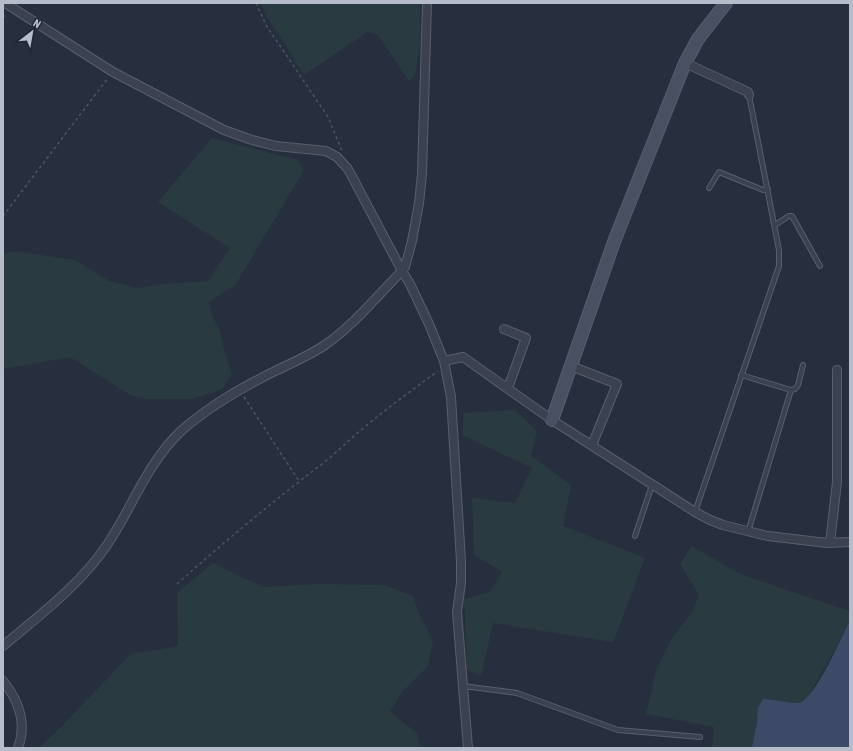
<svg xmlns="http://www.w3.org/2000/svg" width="853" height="751" font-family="'Asap Condensed',sans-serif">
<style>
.green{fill:#293b40}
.water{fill:#3d4a67}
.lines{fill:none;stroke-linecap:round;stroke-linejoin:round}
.lane-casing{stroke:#585f6d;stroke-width:6}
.street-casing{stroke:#585f6d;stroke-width:10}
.secondary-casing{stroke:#585f6d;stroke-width:14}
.path{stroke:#47585d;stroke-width:1.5;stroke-dasharray:3 3;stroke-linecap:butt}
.lane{stroke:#3b414f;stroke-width:4}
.street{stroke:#3b414f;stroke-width:8}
.secondary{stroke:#495062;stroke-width:12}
</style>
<rect width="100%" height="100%" fill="#272f3f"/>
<path class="green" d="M261,3H420V44L415,74L413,78L409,81L378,35L367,32L304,75L268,18Z
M212,138L298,160L304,170L236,284L209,302L212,315L219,329L224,349L232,374L222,389L193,399H149L132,396L70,357L3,369V255L12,251L75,260L109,281L138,288L161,284L208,281L230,248L158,202Z
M515,410L537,431L531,456L571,485L563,526L645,558L613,642L493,623L481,676L467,670L464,599L490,592L502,572L474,555L472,498L515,503L532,468L462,435L464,413Z
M692,546L740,574L850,611V620L835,650L807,698L799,703L753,748H712L714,727L646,714L656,671L672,638L693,611L699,595L680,564Z
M213,563L263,587L319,584L385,585L413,596L420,616L433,641L428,666L402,692L390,712L417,733L420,748H39L60,728L131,654L178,646L177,593Z"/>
<path class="water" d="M850,620V748H752L757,723L758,708L763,699C772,699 793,704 799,703C816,698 842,636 850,620Z"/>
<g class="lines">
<defs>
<path id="lane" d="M709,188L719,172L763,190L768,189
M775,225L789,216H792L820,266
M741,375L791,390L748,532
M791,390L795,389L798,385L803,365
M695,512L779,266V250L749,95
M635,536L652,485
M463,686L517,693L618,730L700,737"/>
<path id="street" d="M5,3L113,72L224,130L252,140L276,146L326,151L337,157L348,169L402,271L410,284L429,324L444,361L451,397L461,561V583L457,612L468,748
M685,63L748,92L749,95
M504,329L526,338L508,388
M444,361L463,357L552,420L695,512L710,520L723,525L768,536L827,543L850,542
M571,366L617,384L592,445
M830,543L837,482V370
M3,646C40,615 80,585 107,545C132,508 147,463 181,431C209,406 241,388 275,371C292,363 310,355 325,345C354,325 377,296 402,271L405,267L412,241L419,203L422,174L427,3
M3,681C19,701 27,724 18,748"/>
<path id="secondary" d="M552,420L615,239L685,63L698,39L726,3"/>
</defs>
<use href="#lane" class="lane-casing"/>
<use href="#street" class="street-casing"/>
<use href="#secondary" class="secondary-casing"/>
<path class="path" d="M256,3L266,25L328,117L342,151
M3,18L6,14
M3,216L108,78
M244,397L299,481
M177,584C224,542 272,502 322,464C336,453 348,441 361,430C386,409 412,390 438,371"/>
<use href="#lane" class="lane"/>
<use href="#street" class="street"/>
<use href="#secondary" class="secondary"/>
</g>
<rect width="853" height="751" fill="none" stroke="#b7bcca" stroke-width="8"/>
<g transform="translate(32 32) rotate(31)" stroke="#1f2635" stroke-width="3" paint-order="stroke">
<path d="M0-3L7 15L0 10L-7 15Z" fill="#b7bcca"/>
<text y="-6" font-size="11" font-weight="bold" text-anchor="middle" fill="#b7bcca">N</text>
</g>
</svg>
